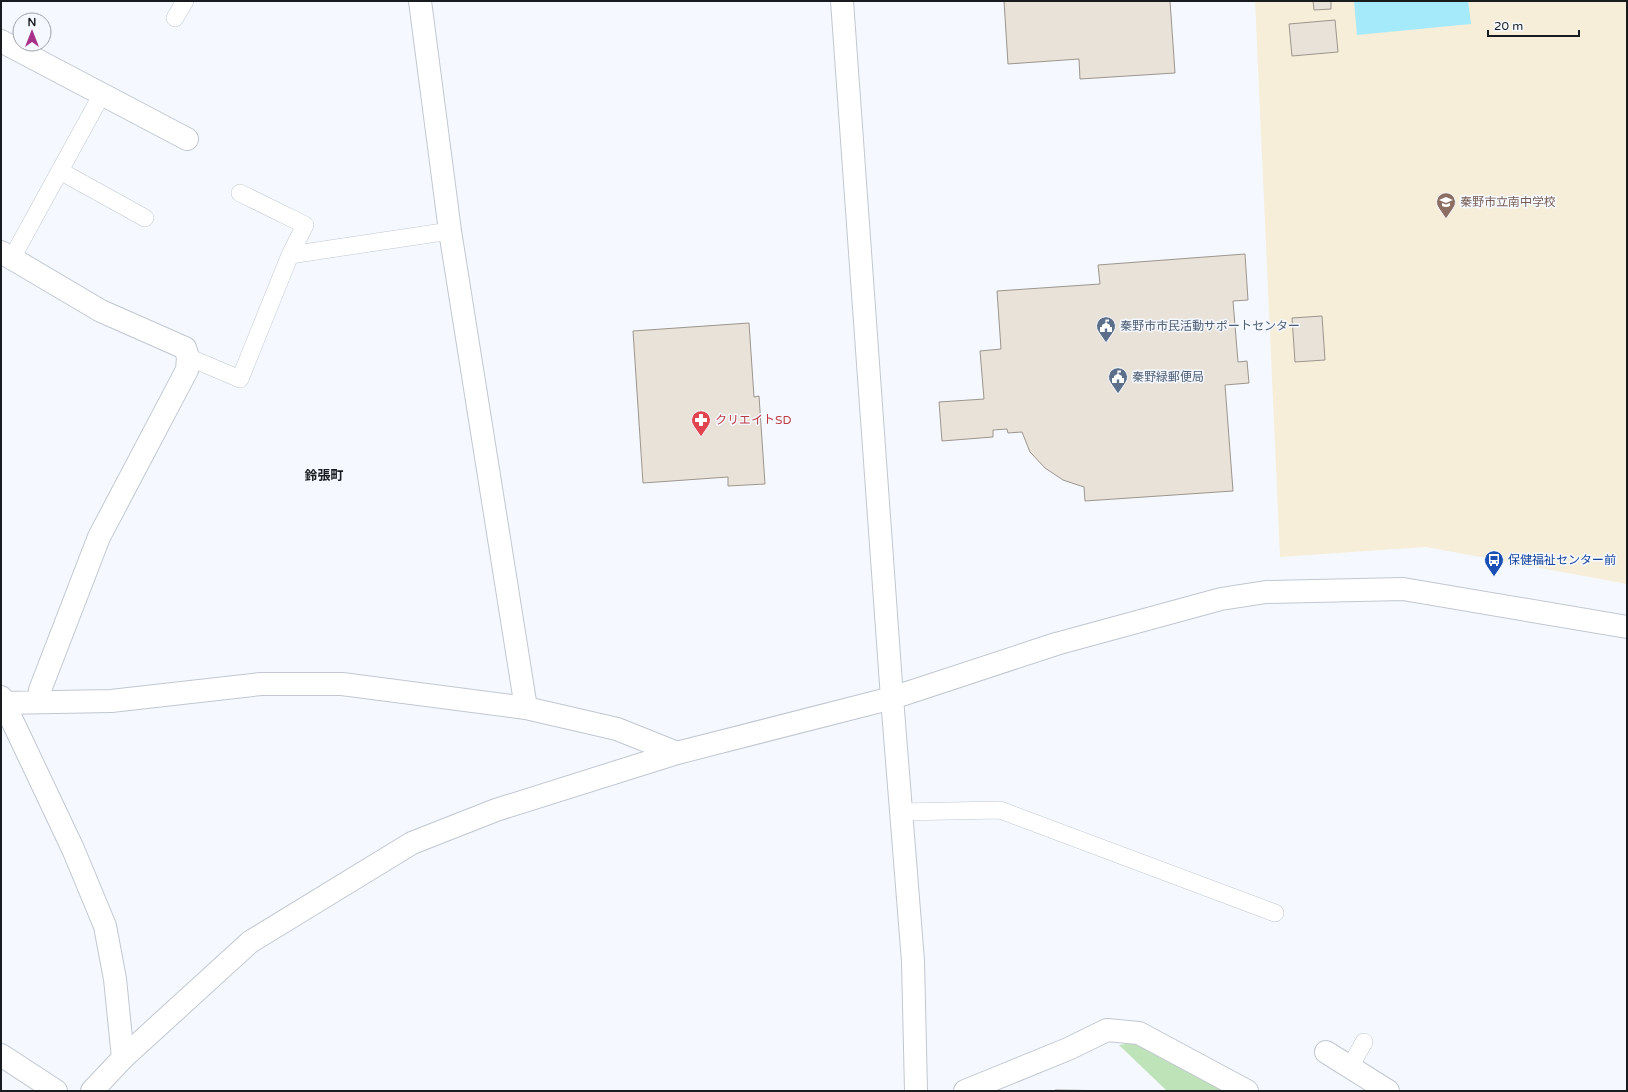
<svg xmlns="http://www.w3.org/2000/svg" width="1628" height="1092" font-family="'Varela Round','Noto Sans JP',sans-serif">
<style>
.education{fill:#f7eed9}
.green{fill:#bfe3b8}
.water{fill:#a5eafa}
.building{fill:#e9e2d9;stroke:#9c958c}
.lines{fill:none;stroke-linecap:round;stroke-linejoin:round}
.service-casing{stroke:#c1c7d0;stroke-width:18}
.minor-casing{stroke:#c1c7d0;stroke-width:24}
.tertiary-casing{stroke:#c1c7d0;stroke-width:24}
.service{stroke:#fff;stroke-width:17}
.minor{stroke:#fff;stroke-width:22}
.tertiary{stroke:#fff;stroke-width:22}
.labels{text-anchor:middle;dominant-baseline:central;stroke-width:3;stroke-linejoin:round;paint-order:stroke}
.education-label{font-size:12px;fill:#785e54;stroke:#f5f9ff;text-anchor:start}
.service-label{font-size:12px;fill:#4e5e75;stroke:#f5f9ff;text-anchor:start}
.health-label{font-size:12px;fill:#be3a42;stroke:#f5f9ff;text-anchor:start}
.transit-label{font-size:12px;fill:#164399;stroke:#f5f9ff;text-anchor:start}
.neighbourhood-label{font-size:13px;font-weight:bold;fill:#191c1f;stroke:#f5f9ff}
</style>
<rect width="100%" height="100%" fill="#f5f9ff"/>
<path class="education" d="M1255,1H1627V584L1426,547L1280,557Z"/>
<path class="green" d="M1133,1043L1223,1090L1224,1091H1167L1119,1045Z"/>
<path class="water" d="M1354,1H1468L1471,24L1357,35Z"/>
<path class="building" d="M1004,1H1170L1175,73L1080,79L1079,59L1008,64Z
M1313,1H1331V9L1314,10Z
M1335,20L1338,52L1292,56L1289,24Z
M1245,254L1248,300L1233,301L1238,362L1247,361L1249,383L1225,385L1233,491L1085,501L1084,487L1063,480L1045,468L1030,452L1022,432L1008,433L1007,429L993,430V437L942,441L939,402L984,399L980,351L1001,349L997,291L1100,284L1098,265Z
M1322,316L1325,360L1295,362L1292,318Z
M749,323L754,397L759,396L765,484L728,486V477L643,483L633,331Z
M1055,1090L1124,1091H1055Z"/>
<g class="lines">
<defs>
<path id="service" d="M175,18L185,1
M60,171L145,218
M290,255L450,231
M12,258L102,94
M188,357L240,379L290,255L305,225L240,193
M900,812L1000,810L1275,913
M1350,1067L1364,1042"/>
<path id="minor" d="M420,1L450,231L526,708
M1,41L187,139
M1,252L101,311L185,348L188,357L187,370L99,537L40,690V702
M1,697L73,849L105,926L115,979L123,1058
M892,698L913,961L916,1091
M1,703L111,701L261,684H342L526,708L617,729L677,753
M1326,1052L1388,1091
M1,1055L56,1091
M965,1091L1068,1049L1107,1030L1139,1033L1247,1091"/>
<path id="tertiary" d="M842,1L892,698
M92,1091L123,1058L250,942L412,843L496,810L677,753L892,698L1056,644L1221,599L1266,592L1403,589L1627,627"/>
</defs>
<use href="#service" class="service-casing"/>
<use href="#minor" class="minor-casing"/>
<use href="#tertiary" class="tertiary-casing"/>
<use href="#service" class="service"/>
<use href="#minor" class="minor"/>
<use href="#tertiary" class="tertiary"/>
</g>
<defs>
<symbol id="school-pin" viewBox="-11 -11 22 30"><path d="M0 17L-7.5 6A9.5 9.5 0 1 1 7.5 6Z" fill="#8d6e63" stroke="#f5f9ff"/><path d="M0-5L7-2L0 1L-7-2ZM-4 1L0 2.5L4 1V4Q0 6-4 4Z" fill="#fff"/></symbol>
<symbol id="civic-pin" viewBox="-11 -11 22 30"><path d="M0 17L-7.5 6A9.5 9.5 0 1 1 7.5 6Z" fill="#5c6f8a" stroke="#f5f9ff"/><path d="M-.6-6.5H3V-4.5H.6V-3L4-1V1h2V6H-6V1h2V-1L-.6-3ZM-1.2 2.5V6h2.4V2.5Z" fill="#fff"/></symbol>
<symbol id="pharmacy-pin" viewBox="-11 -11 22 30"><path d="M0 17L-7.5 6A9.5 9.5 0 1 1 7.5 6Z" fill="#e0444e" stroke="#f5f9ff"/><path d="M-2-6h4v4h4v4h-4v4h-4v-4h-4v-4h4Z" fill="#fff"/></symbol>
<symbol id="bus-pin" viewBox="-11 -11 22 30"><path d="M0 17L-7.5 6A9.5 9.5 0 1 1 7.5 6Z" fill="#1a4fb4" stroke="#f5f9ff"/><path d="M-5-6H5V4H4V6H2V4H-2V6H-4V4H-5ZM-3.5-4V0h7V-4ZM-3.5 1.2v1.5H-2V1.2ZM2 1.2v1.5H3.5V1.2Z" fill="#fff"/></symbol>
</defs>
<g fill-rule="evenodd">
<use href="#school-pin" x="1435" y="191" width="22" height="30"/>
<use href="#civic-pin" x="1095" y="315" width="22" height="30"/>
<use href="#civic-pin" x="1107" y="366" width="22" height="30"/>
<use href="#pharmacy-pin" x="690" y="409" width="22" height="30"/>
<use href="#bus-pin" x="1483" y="549" width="22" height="30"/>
</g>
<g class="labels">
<g class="education-label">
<text x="1460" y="202">秦野市立南中学校</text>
</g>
<g class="service-label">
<text x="1120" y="326">秦野市市民活動サポートセンター</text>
<text x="1132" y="377">秦野緑郵便局</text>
</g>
<g class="health-label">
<text x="715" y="420">クリエイトSD</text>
</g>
<g class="transit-label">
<text x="1508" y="560">保健福祉センター前</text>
</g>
<g class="neighbourhood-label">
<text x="324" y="476">鈴張町</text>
</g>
</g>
<rect width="1628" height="1092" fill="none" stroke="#191c1f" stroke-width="4"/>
<g transform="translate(32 32)"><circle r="19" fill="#f5f9ff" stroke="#9da1a5"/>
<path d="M0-3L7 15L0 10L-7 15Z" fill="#a73188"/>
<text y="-6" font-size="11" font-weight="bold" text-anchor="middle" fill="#191c1f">N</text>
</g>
<path d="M1488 30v6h91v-6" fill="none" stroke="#191c1f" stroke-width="2"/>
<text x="1494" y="30" font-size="12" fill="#191c1f" stroke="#f5f9ff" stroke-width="3" paint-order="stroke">20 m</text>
</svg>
